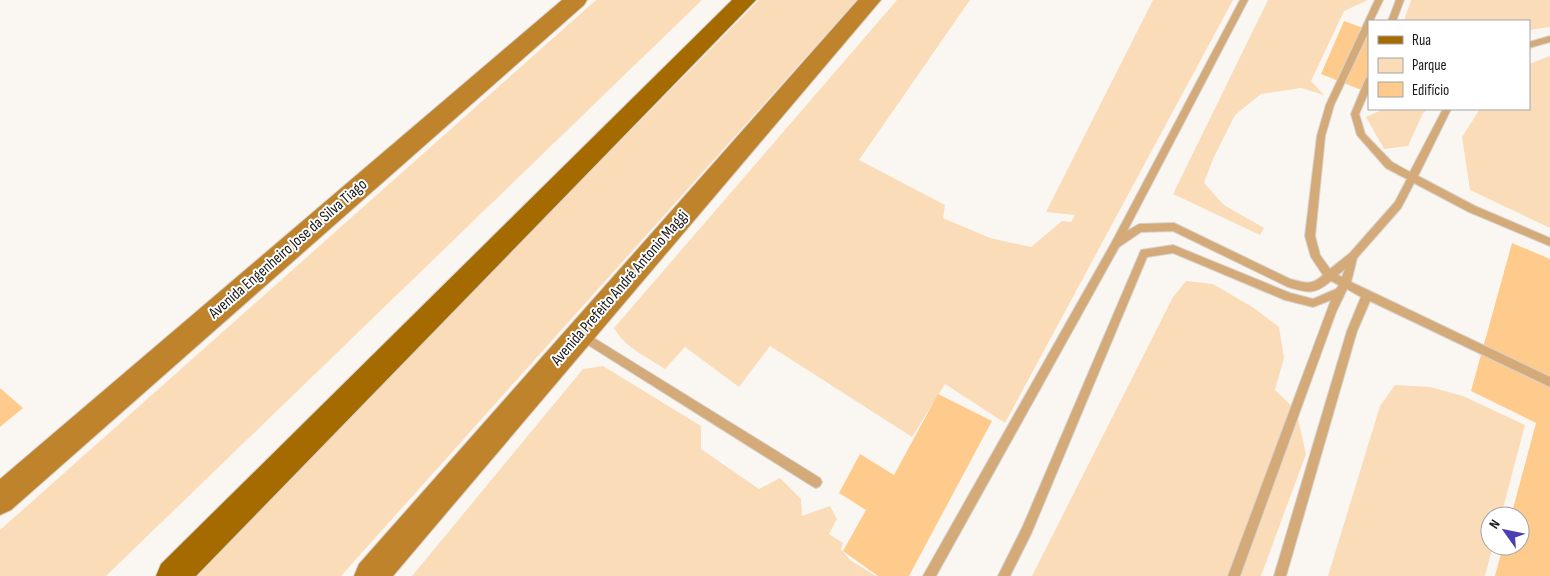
<svg xmlns="http://www.w3.org/2000/svg" width="1550" height="576" font-family="'Sofia Sans Condensed',sans-serif">
<style>
.green{fill:#fbdcb8}
.building{fill:#fecb8d}
.lines{fill:none;stroke-linecap:round;stroke-linejoin:round}
.lane-casing{stroke:#d6d3d0;stroke-width:2}
.secondary-casing{stroke:#d6d3d0;stroke-width:2}
.primary-casing{stroke:#d6d3d0;stroke-width:2}
.lane{fill:#d3aa78;fill-rule:evenodd}
.secondary{fill:#bf832b;fill-rule:evenodd}
.primary{fill:#a56a00;fill-rule:evenodd}
.labels{text-anchor:middle;dominant-baseline:central;stroke-width:4;stroke-linejoin:round;paint-order:stroke}
.street-label{font-size:16px;fill:#1a1918;stroke:#fff}
</style>
<rect width="100%" height="100%" fill="#faf7f3"/>
<path class="green" d="M596,0H702L106,576H0V530Z
M759,0H857L341,576H193Z
M897,0H970L859,160L945,205L943,218L990,238L1031,247L1062,221L1071,222L1075,215L1046,212L1153,0H1233L1005,423L945,384L912,437L770,346L739,387L685,347L665,369C647,357 625,348 614,328Z
M1268,0H1368L1344,11L1311,81L1324,95L1301,88L1261,94L1235,115L1213,159L1204,183L1224,205L1264,228L1260,235L1173,194Z
M1411,0H1550V27L1529,30V21H1404Z
M1550,56V228L1470,190L1462,137L1480,109H1529V64Z
M1384,109H1428L1423,113L1408,146L1384,149L1366,117Z
M1186,281L1213,284L1254,308L1279,327L1284,358L1275,390L1296,410L1306,454L1261,576H1032L1173,297Z
M603,366L701,426V449L759,489L780,478L801,499L802,516L830,506L837,519L829,534L843,543L841,549L850,560L876,576H412L583,369Z
M1395,385L1430,387L1463,396L1525,425L1501,516H1490V546H1493L1485,576H1328L1380,406Z"/>
<path class="building" d="M1344,21L1369,30V93L1321,74Z
M1512,243L1550,259V576H1495L1503,546H1520V516H1511L1536,423L1471,391Z
M0,388L23,408L0,427Z
M938,394L992,421L909,576H878L843,551L866,510L839,493L860,454L894,475Z"/>
<g class="lines">
<defs>
<path id="lane" d="M1240,0H1248L1127,231L1139,224L1174,223L1290,279C1306,283 1311,286 1323,275L1311,257L1305,236L1317,136L1326,105L1375,0H1383L1373,21H1369V31L1334,105L1325,136L1315,236L1320,255L1330,269L1350,253L1395,202L1407,179L1386,168L1357,135L1351,114L1366,78L1369,77V91L1359,114L1365,134L1392,162L1410,172L1443,109H1451L1418,176L1475,206L1550,238V246L1469,212L1414,183L1401,208L1357,258L1351,282L1550,377V387L1370,301L1357,331L1286,576H1274L1347,331L1361,297L1347,289L1336,312L1240,576H1228L1331,300L1313,307L1285,300L1173,253L1147,257L1031,534L1010,576H998L1023,526L1141,250L1173,245L1290,293L1313,299L1336,289L1339,285L1331,281C1314,295 1309,293 1288,287L1173,231L1141,232L1119,247L936,576H923L1112,242ZM1345,269L1342,277L1338,275Z
M1396,0H1404L1396,21H1388Z
M1550,36V42L1529,48V42Z
M581,330L820,478L822,482L820,486L816,488L812,486L577,338L576,335L577,332Z"/>
<path id="secondary" d="M562,0H587L584,5L11,510L0,515V479Z
M858,0H881L393,576H354L359,564Z"/>
<path id="primary" d="M732,0H756L196,576H156L161,564Z"/>
</defs>
<use href="#lane" class="lane-casing"/>
<use href="#secondary" class="secondary-casing"/>
<use href="#primary" class="primary-casing"/>
<use href="#lane" class="lane"/>
<use href="#secondary" class="secondary"/>
<use href="#primary" class="primary"/>
</g>
<g class="labels">
<g class="street-label">
<text transform="translate(288 249) rotate(-41)">Avenida Engenheiro Jose da Silva Tiago</text>
<text transform="translate(620 288) rotate(-49)">Avenida Prefeito André Antonio Maggi</text>
</g>
</g>
<rect x="1368" y="20" width="162" height="90" fill="#ffffff" stroke="#a3a3a3"/>
<rect x="1378" y="36" width="25" height="8" fill="#a56a00" stroke="#a3a3a3"/>
<text x="1412" y="45" font-size="15" fill="#1a1918">Rua</text>
<rect x="1378" y="58" width="25" height="15" fill="#fbdcb8" stroke="#a3a3a3"/>
<text x="1412" y="70" font-size="15" fill="#1a1918">Parque</text>
<rect x="1378" y="82" width="25" height="15" fill="#fecb8d" stroke="#a3a3a3"/>
<text x="1412" y="95" font-size="15" fill="#1a1918">Edifício</text>
<g transform="translate(1505 531) rotate(303)"><circle r="24" fill="#ffffff" stroke="#a3a3a3"/>
<path d="M0-4L9 19L0 12L-9 19Z" fill="#4c3fb5"/>
<text y="-8" font-size="14" font-weight="bold" text-anchor="middle" fill="#1a1918">N</text>
</g>
</svg>
